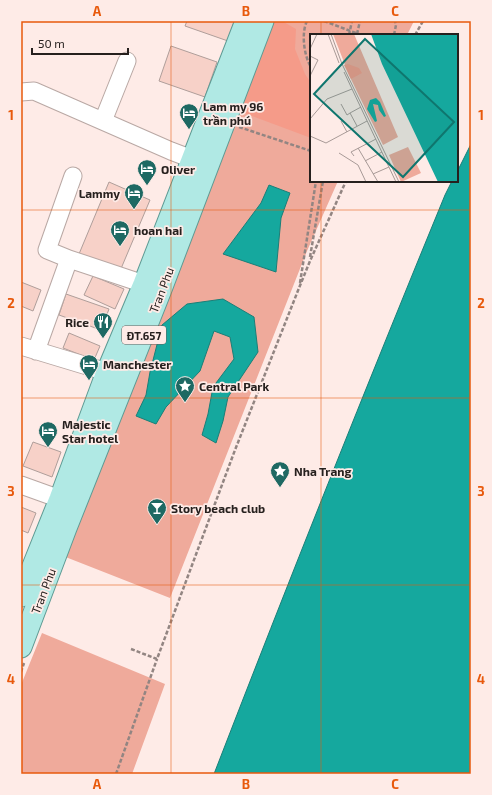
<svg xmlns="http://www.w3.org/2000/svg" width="492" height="795" font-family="'Exo 2',sans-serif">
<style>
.green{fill:#efaa9b}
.forest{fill:#f59b89}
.water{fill:#15a89e;stroke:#1a7f78}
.building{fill:#f7d1c8;stroke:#af9e9a}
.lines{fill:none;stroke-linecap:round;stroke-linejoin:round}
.minor-casing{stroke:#b9a8a4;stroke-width:19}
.major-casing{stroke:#5e9a93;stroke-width:23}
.path{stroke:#928582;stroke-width:2.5;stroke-dasharray:4 2;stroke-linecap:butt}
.minor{stroke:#fff;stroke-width:17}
.major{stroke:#b0e9e4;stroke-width:21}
.grid{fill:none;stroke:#e8590c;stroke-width:1;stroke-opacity:0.55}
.labels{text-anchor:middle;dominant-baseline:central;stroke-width:3.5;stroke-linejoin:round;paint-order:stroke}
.shield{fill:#feebe7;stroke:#675d5a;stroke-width:1}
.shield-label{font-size:11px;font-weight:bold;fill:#26201e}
.poi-label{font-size:12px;font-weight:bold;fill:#26201e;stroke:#feebe7;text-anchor:start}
.street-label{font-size:12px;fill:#26201e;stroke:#feebe7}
.inset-road{fill:none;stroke:#a89a97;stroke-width:1}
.view{fill:#0f766e;fill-opacity:0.15;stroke:#0f766e;stroke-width:2}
.inset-edge{fill:none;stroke:#26201e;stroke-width:2}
.neatline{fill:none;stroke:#e8590c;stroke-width:1.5}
.grid-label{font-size:13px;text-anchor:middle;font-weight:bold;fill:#e8590c}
</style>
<rect width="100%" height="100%" fill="#feebe7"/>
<path class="green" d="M274,21H414L407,35H311V181H338L307,251L170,598L63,556L245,87Z
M42,633L165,684L132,774H21V685Z"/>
<path class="forest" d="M274,21H282L296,29L295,49L305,74L311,83V138L236,110Z"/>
<path class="water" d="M471,144V774H214C289,580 366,387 445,195L452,181H457V172Z
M269,185L290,193L281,218L276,272L223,254L261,203Z
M223,299L254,317L258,352L228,397L223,421L216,443L202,435L208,414L213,387L234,359L230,337L214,331L200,371L166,407L156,424L136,416L146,395L150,372L162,325L187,304Z"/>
<path class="building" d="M187,21H231L234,22L228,41L185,26Z
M171,46L217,62L205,97L159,81Z
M109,182L150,200L120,271L79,254Z
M93,276L124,289L115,309L84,295Z
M21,282L41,290L33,311L21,306Z
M66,294L109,309L101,330L59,315Z
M69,333L100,346L94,360L63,348Z
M33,442L61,452L52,477L23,466Z
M21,507L36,513L28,533L21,530Z"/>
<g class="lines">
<defs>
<path id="minor" d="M21,92L34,91L171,151L192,159
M103,121L127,61
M73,176L47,250L69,259L144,284
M21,346L107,372
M36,351L69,259
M21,485L60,499"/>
<path id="major" d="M21,596L60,499L107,372L144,284L246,21
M21,647L66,528L160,292L263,21"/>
</defs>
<use href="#minor" class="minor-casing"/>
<use href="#major" class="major-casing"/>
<path class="path" d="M307,21C301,33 304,56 311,67
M324,21L361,35
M357,34L360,21
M349,35L352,21
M394,35L396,25L395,21
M415,35L423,21
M239,127L311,151
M310,257L323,181
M300,283L316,181
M131,649L157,659L235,450L299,288L310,261L346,181
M21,672L24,663
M116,774L157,659"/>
<use href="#minor" class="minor"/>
<use href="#major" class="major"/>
</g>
<path class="grid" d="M171,21V774M321,21V35M321,181V774M21,210H471M21,398H471M21,585H471"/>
<defs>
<symbol id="hotel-pin" viewBox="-11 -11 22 30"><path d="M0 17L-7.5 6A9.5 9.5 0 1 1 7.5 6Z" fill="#1e6963" stroke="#feebe7"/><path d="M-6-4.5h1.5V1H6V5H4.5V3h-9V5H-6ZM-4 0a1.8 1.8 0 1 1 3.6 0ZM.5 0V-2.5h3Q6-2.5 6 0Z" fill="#fff"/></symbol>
<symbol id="restaurant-pin" viewBox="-11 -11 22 30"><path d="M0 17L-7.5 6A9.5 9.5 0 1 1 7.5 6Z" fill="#1e6963" stroke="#feebe7"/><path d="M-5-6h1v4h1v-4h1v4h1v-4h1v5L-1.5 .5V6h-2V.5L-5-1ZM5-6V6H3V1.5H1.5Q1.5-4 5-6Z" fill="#fff"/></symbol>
<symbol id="sight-pin" viewBox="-11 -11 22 30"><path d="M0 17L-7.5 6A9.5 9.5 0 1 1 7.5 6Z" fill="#1e6963" stroke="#feebe7"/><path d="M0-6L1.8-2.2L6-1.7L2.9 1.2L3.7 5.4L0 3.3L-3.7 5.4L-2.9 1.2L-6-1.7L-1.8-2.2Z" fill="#fff"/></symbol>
<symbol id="bar-pin" viewBox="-11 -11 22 30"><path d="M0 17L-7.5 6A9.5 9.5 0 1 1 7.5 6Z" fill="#1e6963" stroke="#feebe7"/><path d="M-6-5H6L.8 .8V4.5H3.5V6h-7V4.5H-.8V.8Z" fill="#fff"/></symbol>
</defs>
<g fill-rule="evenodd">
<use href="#hotel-pin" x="178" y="102" width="22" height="30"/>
<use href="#hotel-pin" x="136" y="158" width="22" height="30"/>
<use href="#hotel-pin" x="123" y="182" width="22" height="30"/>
<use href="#hotel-pin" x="109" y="219" width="22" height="30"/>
<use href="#restaurant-pin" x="92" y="311" width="22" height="30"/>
<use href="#hotel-pin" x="78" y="353" width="22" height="30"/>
<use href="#sight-pin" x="174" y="375" width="22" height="30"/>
<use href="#hotel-pin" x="37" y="420" width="22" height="30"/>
<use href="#sight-pin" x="269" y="460" width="22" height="30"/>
<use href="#bar-pin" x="146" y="497" width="22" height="30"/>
</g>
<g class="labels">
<rect class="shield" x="122" y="326" width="44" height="18" rx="3"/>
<g class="shield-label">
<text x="144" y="335">ĐT.657</text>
</g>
<g class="poi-label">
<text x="203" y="106">Lam my 96<tspan x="203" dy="14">trần phú</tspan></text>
<text x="161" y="169">Oliver</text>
<text x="120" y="193" text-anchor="end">Lammy</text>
<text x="134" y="230">hoan hai</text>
<text x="89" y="322" text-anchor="end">Rice</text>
<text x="103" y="364">Manchester</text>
<text x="199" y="386">Central Park</text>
<text x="62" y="424">Majestic<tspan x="62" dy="14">Star hotel</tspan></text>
<text x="294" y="471">Nha Trang</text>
<text x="171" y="508">Story beach club</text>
</g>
<g class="street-label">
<text transform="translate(161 290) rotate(-69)">Tran Phu</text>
<text transform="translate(43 591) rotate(-69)">Tran Phu</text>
</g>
</g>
<g transform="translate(310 34)">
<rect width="148" height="148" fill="#feebe7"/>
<path d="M23,0H44L88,103L73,111L39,41ZM98,113L111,139L91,148L79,121Z" fill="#efaa9b"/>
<path d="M38,30L49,34L52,39L41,45L34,31Z" fill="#f59b89"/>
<path d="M61,0H148V148H128L72,30ZM66,64L70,68L76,82L74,83L69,76L68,71L63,70L67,87L65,88L57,75L60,66Z" fill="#15a89e"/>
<path class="inset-road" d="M18,0L29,29M21,0L32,30L89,148M0,15L7,0M0,22L8,26L0,42M34,38L86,148M31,70L37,81L40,79M40,79L47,92M40,79L51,73M0,85L17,65L42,55M31,87L37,98M0,102L16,109L57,87M48,114L68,148M29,119L48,131L56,148M44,122L41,118L66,105M55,127L72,118M63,140L79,133"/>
<path class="view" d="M55,5L144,88L93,143L4,60Z"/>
<rect width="148" height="148" class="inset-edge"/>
</g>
<rect width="492" height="795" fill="none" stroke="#feebe7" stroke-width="44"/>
<path d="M32 48v6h96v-6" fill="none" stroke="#26201e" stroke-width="2"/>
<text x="38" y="48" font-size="12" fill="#26201e" stroke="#feebe7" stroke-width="3" paint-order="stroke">50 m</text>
<rect x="22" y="22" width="448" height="751" class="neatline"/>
<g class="grid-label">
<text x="97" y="16">A</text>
<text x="246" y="16">B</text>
<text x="395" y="16">C</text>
<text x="11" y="120">1</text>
<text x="481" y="120">1</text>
<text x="11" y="308">2</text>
<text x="481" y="308">2</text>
<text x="11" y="496">3</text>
<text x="481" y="496">3</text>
<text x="11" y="684">4</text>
<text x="481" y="684">4</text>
<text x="97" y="789">A</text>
<text x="246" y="789">B</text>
<text x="395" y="789">C</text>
</g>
</svg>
